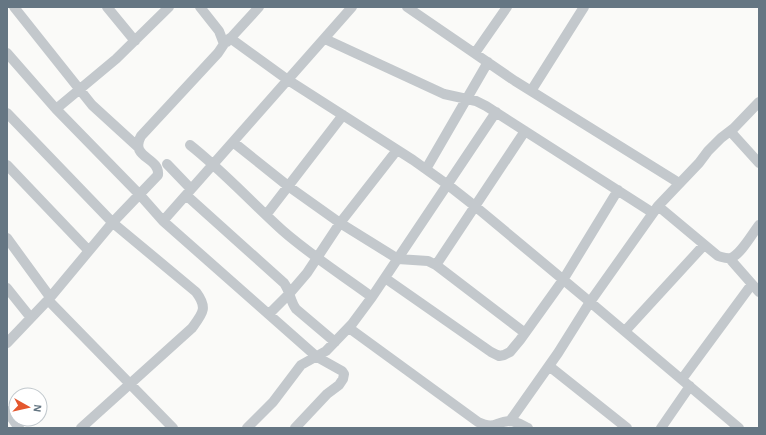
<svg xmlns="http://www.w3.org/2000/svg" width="766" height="435" font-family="'Alegreya Sans',sans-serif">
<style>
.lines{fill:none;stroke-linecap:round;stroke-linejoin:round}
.minor{stroke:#c3c8cc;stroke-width:10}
</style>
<rect width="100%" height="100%" fill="#fafaf8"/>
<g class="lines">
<path class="minor" d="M14,7L92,105L138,147
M107,7L135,41
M407,7L515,81L679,183
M230,38L288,80L413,160L448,185L476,207L590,302L739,428
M325,39L444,94L476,101L486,106L653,213
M227,42L259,7
M7,53L56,109L140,195L163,221L317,357L342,371L344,374L343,379L339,385L327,394L295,428
M475,53L507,7
M531,91L584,7
M56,109L116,59L169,7
M7,113L113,223L196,292C208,308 203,313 192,328L81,428
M730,131L759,163
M233,142L288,186L340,223L398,259L428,261L436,265L525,333
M190,145C223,171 251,202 282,230C309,254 342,275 372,297
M167,164L191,189
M7,165L89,251
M426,169L488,62
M186,195L284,283C290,291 290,301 296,309L335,342
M658,206L718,256C722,257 727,259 731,258C741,254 752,234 759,225
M266,215L343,115
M163,221C226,149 289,78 352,7
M7,238L50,297
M730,259L759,292
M436,265L525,131
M385,278L491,352L499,356L504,355L510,352L520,340L563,280L618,190
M7,288L31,318
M269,314L289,294L307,273L340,223L397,150
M349,328L478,422C495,430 495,422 509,421C516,421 522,425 528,428
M625,331L704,245
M7,343L48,300
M549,366L627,428
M682,379L752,284
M7,411L19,428
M510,421L558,353L590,302L658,206L699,163L708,151L721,138L734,128L759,102
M173,428L48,300L113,222L158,175C160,157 129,158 141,136L218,53L224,44L219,31L200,7
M247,428L273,402L301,365L326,351L352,324L372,297L496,112
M661,428L690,386"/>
</g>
<rect width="766" height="435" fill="none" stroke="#657683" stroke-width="16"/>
<g transform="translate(28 407) rotate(98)"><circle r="19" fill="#ffffff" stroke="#c1c8cd"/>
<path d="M0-3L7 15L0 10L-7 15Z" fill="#e4572e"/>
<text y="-6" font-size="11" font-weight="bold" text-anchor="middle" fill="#657683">N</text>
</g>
</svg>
